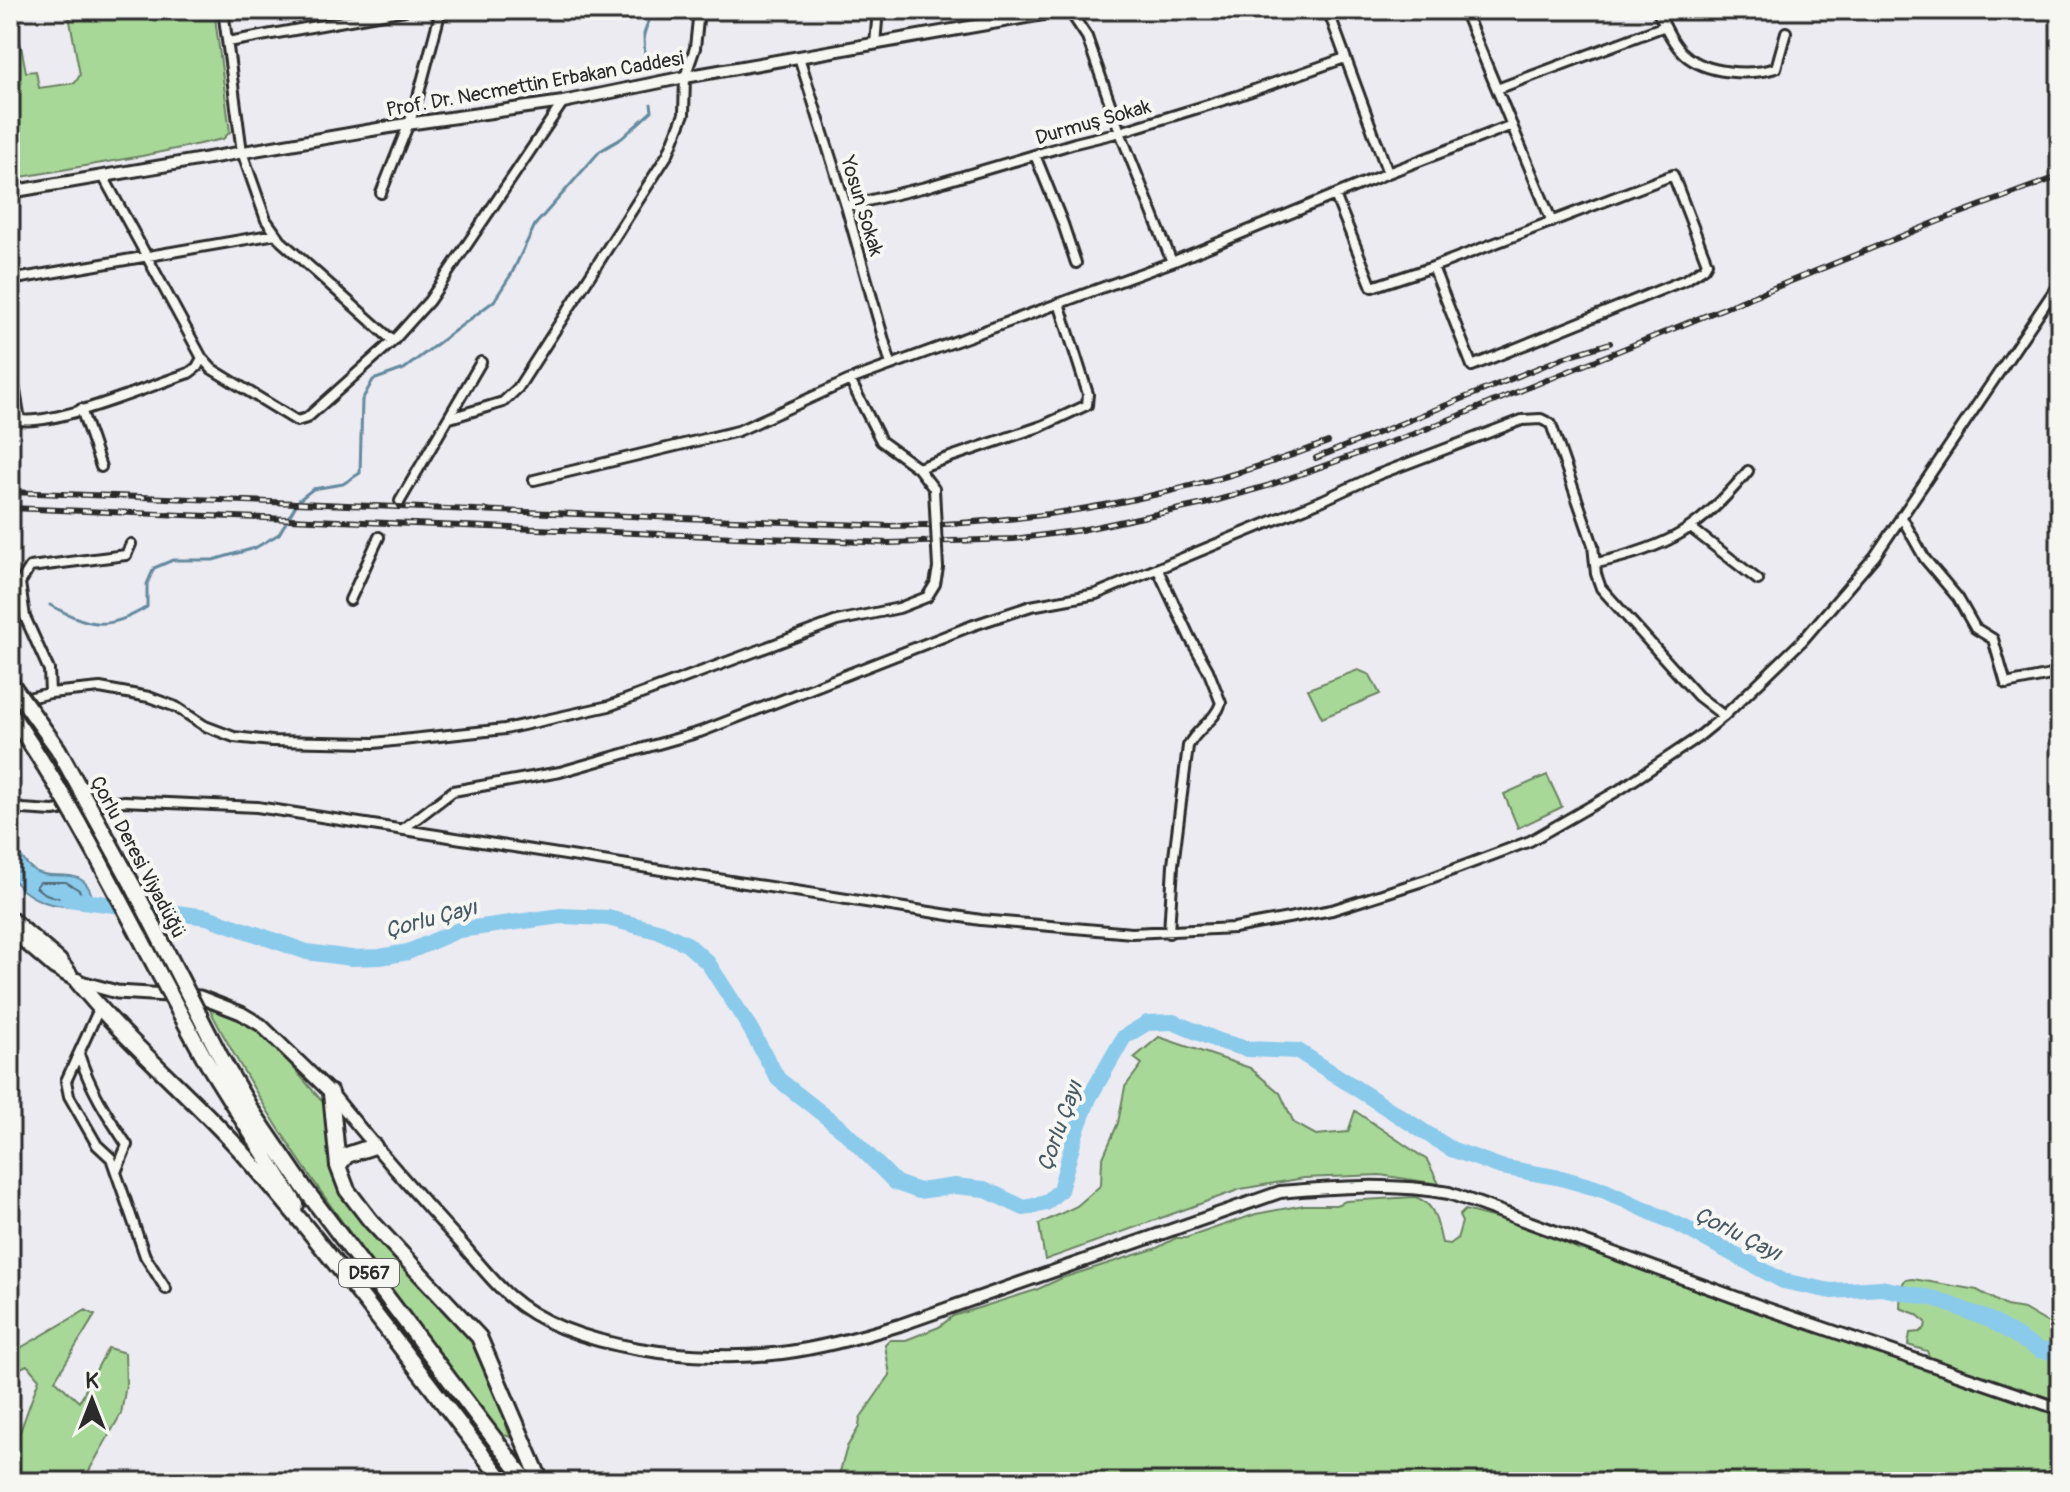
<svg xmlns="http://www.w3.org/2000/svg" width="2070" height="1492" font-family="Pangolin,sans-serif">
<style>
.green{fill:#a8d898;stroke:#6a8262;stroke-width:2}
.water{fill:#8acaeb;stroke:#648a9e;stroke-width:2}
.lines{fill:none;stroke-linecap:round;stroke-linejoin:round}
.shore{stroke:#516b78;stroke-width:2}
.stream{stroke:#648a9e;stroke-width:3}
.river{stroke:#8acaeb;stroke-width:16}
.minor-casing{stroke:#2b2b2b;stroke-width:14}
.tertiary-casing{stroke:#2b2b2b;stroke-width:16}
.secondary-casing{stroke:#2b2b2b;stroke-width:17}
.trunk-casing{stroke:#2b2b2b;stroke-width:20}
.minor{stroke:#f6f6f2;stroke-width:8}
.tertiary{stroke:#f6f6f2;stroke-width:10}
.secondary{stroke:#f6f6f2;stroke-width:11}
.trunk{stroke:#f6f6f2;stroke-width:14}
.rail-casing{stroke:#2b2b2b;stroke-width:6}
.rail{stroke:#f6f6f2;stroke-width:3;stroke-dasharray:9;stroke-linecap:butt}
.minor-bridge-casing{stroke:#2b2b2b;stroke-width:14;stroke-linecap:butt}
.trunk-bridge-casing{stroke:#2b2b2b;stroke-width:20;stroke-linecap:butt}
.minor-bridge{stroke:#f6f6f2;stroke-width:8}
.trunk-bridge{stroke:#f6f6f2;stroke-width:14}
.labels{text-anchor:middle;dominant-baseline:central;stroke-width:8;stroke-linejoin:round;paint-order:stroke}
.shield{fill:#f6f6f2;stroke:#686867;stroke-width:2}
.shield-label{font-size:18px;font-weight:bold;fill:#2b2b2b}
.street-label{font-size:20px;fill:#2b2b2b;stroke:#f6f6f2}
.water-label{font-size:22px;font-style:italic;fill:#485b65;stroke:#f6f6f2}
</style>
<rect width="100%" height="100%" fill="#ecebf1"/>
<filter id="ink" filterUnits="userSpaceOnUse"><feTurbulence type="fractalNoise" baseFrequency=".0125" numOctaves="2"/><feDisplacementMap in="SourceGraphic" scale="16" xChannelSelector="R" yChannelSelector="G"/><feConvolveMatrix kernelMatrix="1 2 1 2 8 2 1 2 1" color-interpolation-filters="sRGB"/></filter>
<g filter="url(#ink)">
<path class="green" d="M10,10H14L26,72L36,71L39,88L75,83L80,75L68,10H214L230,132L223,139L142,156L10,179Z
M1358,670L1370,675L1380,694L1322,718L1308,689Z
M1547,775L1562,807L1518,828L1504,794Z
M206,1002L256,1024L327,1107L330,1167L342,1186L471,1333L484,1357L510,1437L501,1434L490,1421C389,1285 282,1153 206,1002Z
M1159,1037L1250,1068L1280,1093L1294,1123L1316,1135L1348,1132L1355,1111L1427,1160L1439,1184L1380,1175L1304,1178L1241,1189L1045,1260L1039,1224L1077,1206L1101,1185L1102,1160L1118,1123L1125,1087L1142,1064L1134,1058Z
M1415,1197C1437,1204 1437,1225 1442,1243L1450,1244L1457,1239L1462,1222L1459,1216L1465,1210L1537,1229L1578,1249L1602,1253L1660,1278L1676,1279L1697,1291L1821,1330L1860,1349L1923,1365L1930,1359L1927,1351L1908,1345L1910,1333L1920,1332L1925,1328L1926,1322L1916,1314L1900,1308L1901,1287L1905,1280L1913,1279L1977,1290L2006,1306L2024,1309L2060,1330V1482H837L847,1447L859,1427L860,1418L890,1375L885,1345L890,1340H906L939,1327L953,1316L1036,1290L1062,1278L1157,1248L1176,1238H1186L1256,1214L1304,1205H1336L1346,1201Z
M86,1310L95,1315L55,1380L79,1402L108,1348L125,1353L126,1385L121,1414L86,1476L95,1482H10V1439L20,1432L39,1379L27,1365L10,1373V1354Z"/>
<path class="water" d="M10,835C17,848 23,865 37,872C54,881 84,865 92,896C72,918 20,900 11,874C7,863 10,847 10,835Z"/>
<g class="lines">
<path class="shore" d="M40,882H66L79,890L81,894C69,903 46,897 36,887Z"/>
<path class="stream" d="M645,66L644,34L652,10
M50,605C89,626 106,632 147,607V584L154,568L173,560H213L255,548L279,534L299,500L313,489L343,484L360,473L362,400L373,380L404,369L494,301L512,273L535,225L600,151L622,138L652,111L651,104
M10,618L17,616"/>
<path class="river" d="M68,899L207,917L307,952L351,958L380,957L408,952L459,930L561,916L608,918L661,932L687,944L708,963L750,1028L778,1079L843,1130L896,1183L919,1191L955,1186L984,1189L1024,1208L1046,1203L1060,1190L1076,1132L1089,1098L1124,1037L1147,1023L1173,1022L1219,1041L1247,1049L1298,1051L1451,1149L1501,1167L1561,1178L1603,1190L1683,1227L1783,1281L1831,1291L1881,1288L1936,1299L1990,1320L2039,1350L2060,1353"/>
<defs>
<path id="minor" d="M223,10L242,152L266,220L281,241L393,341
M1069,10L1087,37L1120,132L1172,262
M1328,10L1388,173
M1464,10L1552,222
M1657,10C1664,24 1672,43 1684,54C1706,74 1749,76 1776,68L1786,32
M228,42L405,10
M875,44L878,10
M799,57L846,206L891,365
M1497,89L1665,26
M1035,155L1063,224L1076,263
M381,193L415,108L441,10
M1335,195L1372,287L1433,267L1472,366L1687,279L1704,268L1707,263L1673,175L1433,267
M846,206L926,187L1075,143L1120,132L1237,96L1345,58
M10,280L276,234
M202,358L212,369L297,421L307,418L393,341L429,301L563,102
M10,362L20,420C58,425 149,386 189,373L197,367L202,358L103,176
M850,380L881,441L918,468L934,489
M81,409L101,467
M450,418L503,402L518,388L668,154L684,114L685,77L695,48L699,10
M918,468L1042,426L1087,405L1088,394L1059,303
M534,480L738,431L850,380L1172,262L1388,173L1512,125
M400,501L481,362
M1901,516L1925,559L1958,598L1975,628L1993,639L2006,684L2056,674
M1691,528L1758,580
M1597,563C1671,546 1700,529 1748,471
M1158,570L1190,638L1208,670L1221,703C1215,721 1197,728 1188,746L1173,865L1169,933
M350,600L379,537
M50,693L49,670L25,617L20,583L30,567L126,555L131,544
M10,702L50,693L100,688L149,697L176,707L205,726L234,737L272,741L374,743L505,729L609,706L837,621L899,608L927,597L935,584L938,568
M10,804L22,809L53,811L124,801L257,807L981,920L1132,933L1234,928L1332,910L1426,880L1530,841L1619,790L1697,738L1724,716L1803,640L1875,556L2060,282
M403,829L453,791L560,772L700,732L971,626L1031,606L1096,594L1323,500L1377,475L1522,420L1541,419L1551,424L1593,545L1596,574L1601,588L1698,696L1724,716
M99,1009L66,1081L69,1096L97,1145L111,1158L145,1256L166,1289
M79,1054C90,1089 107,1115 127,1145L116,1172"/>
<path id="tertiary" d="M10,192L407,124L563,102L685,77L1066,10
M333,1095C374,1146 416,1194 460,1242C476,1260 491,1280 509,1296C571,1351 702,1363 782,1353C822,1348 861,1337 900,1325L1280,1192C1335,1187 1393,1183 1449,1193L1762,1307L2060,1409"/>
<path id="secondary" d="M10,917L60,960L71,974
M10,930L54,968L77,981L117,992L200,997L241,1013L261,1025L331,1093"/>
<path id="trunk" d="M77,981C127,1043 189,1093 242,1152C335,1257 418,1371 504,1482
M221,1058L251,1110L305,1189L527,1482
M208,1064L296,1205
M331,1093L338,1166L347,1190L370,1220L479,1337L541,1482
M338,1166L347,1155L374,1146"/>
</defs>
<use href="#minor" class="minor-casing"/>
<use href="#tertiary" class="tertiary-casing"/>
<use href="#secondary" class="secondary-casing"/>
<use href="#trunk" class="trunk-casing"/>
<use href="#minor" class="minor"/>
<use href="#tertiary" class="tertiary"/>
<use href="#secondary" class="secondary"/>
<use href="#trunk" class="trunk"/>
<defs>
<path id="rail" d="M1316,458L1565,357L1610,343
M10,492L890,526C1040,524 1187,496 1328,442
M10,508L889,543L1014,539L1081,530L1204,504L1267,486L1416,433L1939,221L2060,176"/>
</defs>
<use href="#rail" class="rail-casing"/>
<use href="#rail" class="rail"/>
<defs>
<path id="minor-bridge" d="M934,489L938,568"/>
<path id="trunk-bridge" d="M10,682L58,749L132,884L221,1058
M10,713C87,824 142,947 208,1064"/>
</defs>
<use href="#minor-bridge" class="minor-bridge-casing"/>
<use href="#trunk-bridge" class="trunk-bridge-casing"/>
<use href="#minor-bridge" class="minor-bridge"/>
<use href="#trunk-bridge" class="trunk-bridge"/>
</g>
</g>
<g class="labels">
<rect class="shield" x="339" y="1259" width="60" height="28" rx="6"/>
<g class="shield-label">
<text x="369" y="1273">D567</text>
</g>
<g class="street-label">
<text transform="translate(535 84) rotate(-10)">Prof. Dr. Necmettin Erbakan Caddesi</text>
<text transform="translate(1093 122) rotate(-16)">Durmuş Sokak</text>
<text transform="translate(862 206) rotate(73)">Yosun Sokak</text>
<text transform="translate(138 857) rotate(62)">Çorlu Deresi Viyadüğü</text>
</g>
<g class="water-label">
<text transform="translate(431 919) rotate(-15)">Çorlu Çayı</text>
<text transform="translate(1060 1126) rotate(-70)">Çorlu Çayı</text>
<text transform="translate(1738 1234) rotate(27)">Çorlu Çayı</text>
</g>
</g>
<rect width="2070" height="1492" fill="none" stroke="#f6f6f2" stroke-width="40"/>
<rect x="20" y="20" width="2030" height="1452" fill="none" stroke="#2b2b2b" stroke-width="3" filter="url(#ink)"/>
<g transform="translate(92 1400)" stroke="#f6f6f2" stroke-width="6" paint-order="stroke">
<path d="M0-6L14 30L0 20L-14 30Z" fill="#2b2b2b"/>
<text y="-12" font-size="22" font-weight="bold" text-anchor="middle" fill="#2b2b2b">K</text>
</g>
</svg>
